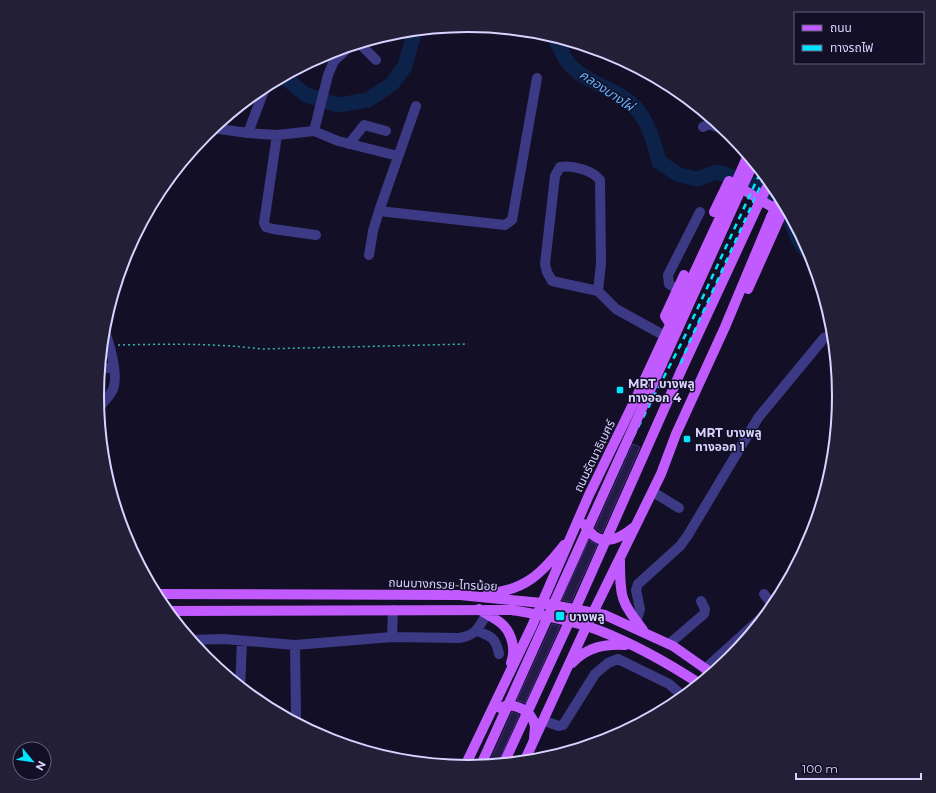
<svg xmlns="http://www.w3.org/2000/svg" width="936" height="793" font-family="Montserrat,'Noto Sans Thai',sans-serif">
<style>
.lines{fill:none;stroke-linecap:round;stroke-linejoin:round}
.river{stroke:#0c2248;stroke-width:15}
.building{fill:#241b47;stroke:#3b2d73}
.path{stroke:#2fb8b0;stroke-width:1.5;stroke-dasharray:2 3;stroke-linecap:butt}
.minor{stroke:#3d3a85;stroke-width:10}
.major{stroke:#c25bff;stroke-width:10}
.rail{stroke:#00e5ff;stroke-width:2.5;stroke-dasharray:6 5;stroke-linecap:butt}
.major-bridge{stroke:#c25bff;stroke-width:10}
.poi-dot{fill:#00e5ff;stroke:#130f26;stroke-width:1.5}
.labels{text-anchor:middle;dominant-baseline:central;stroke-width:3;stroke-linejoin:round;paint-order:stroke}
.poi-label{font-size:12px;font-weight:bold;fill:#d9d4ff;stroke:#130f26;text-anchor:start}
.street-label{font-size:12px;fill:#d9d4ff;stroke:#130f26}
.water-label{font-size:13px;font-style:italic;fill:#62b6ff;stroke:#130f26}
.rim{fill:none;stroke:#d9d4ff;stroke-width:2}
</style>
<rect width="100%" height="100%" fill="#130f26"/>
<g class="lines">
<path class="river" d="M554,36C558,44 562,54 567,61C584,85 624,89 640,113C650,127 655,145 659,162L679,175L697,179L717,172L760,186L788,213L799,241L813,259
M283,76L306,95L338,105L368,100L392,84L405,66L415,30"/>
</g>
<path class="building" d="M633,444L640,447L602,533L595,528Z
M589,540L597,545L576,591L571,602L562,600Z
M552,624L560,626L525,703L517,700Z
M512,712L519,715L497,765L488,766Z"/>
<g class="lines">
<path class="path" d="M118,345C166,344 213,343 262,349L468,344"/>
<path class="minor" d="M359,43L376,60
M416,106L379,211L505,225L512,220L537,78
M703,127L709,124L717,127L720,125
M212,128L248,133L277,135L314,131L328,75L334,61L350,46
M314,131L338,141L398,156
M248,133L266,85
M277,135L264,223L266,227L273,229L316,235
M349,144L364,125L386,131
M369,255L373,231L379,211
M677,289L669,284L668,275L700,212
M598,291L601,264L600,180C592,170 572,165 560,167L555,176L545,264L547,272L552,281L598,291L616,309L665,336
M99,368H113
M98,408C103,403 109,397 112,391C120,378 109,341 103,327
M653,492L679,508
M636,622L640,609L636,590L638,584L680,546L688,535L758,418L824,338L829,336L834,338
M477,631C491,636 496,638 499,654
M392,637L393,610
M189,640L223,639L295,645L392,637L459,638C476,635 478,629 486,615
M669,644L704,614L705,609L701,601
M705,669L770,610L771,603L764,594
M240,688L242,641
M292,721L296,716L295,645
M544,721L559,726L563,725L595,674L608,663L618,659L669,684L684,697"/>
<path class="major" d="M714,212L729,181L782,213L748,289
M670,324L665,316L684,275
M662,364L738,196
M681,371L758,205
M584,524C598,548 616,542 634,527
M620,561C620,599 621,601 643,630
M488,593C525,591 543,572 564,545
M154,594L460,595L542,603L605,615L673,646L713,674
M479,609C486,615 496,618 503,625C512,634 516,650 511,663
M165,611L512,610C540,615 570,620 598,630C634,644 668,663 700,684
M572,663C587,647 604,644 625,645
M500,708C514,701 532,711 535,726C535,730 534,735 534,739
M524,762L586,627L661,474L676,434L725,327L771,217
M464,768L532,626L589,495L636,398L730,196"/>
<path class="rail" d="M501,765L649,441L689,343L765,176
M482,767L634,435L683,340L761,171"/>
<path class="major-bridge" d="M730,196L748,155
M738,196L754,162
M758,205L770,181
M771,217L781,197
M503,765L582,594L681,371
M480,767L662,364"/>
</g>
<g class="poi-dot">
<rect x="616" y="386" width="8" height="8" rx="2"/>
<rect x="683" y="435" width="8" height="8" rx="2"/>
<rect x="555" y="611" width="10" height="10" rx="2"/>
</g>
<g class="labels">
<g class="poi-label">
<text x="628" y="383">MRT บางพลู<tspan x="628" dy="14">ทางออก 4</tspan></text>
<text x="695" y="432">MRT บางพลู<tspan x="695" dy="14">ทางออก 1</tspan></text>
<text x="569" y="616">บางพลู</text>
</g>
<g class="street-label">
<text transform="translate(594 456) rotate(-64)">ถนนรัตนาธิเบศร์</text>
<text transform="translate(443 584) rotate(2)">ถนนบางกรวย-ไทรน้อย</text>
</g>
<g class="water-label">
<text transform="translate(607 90) rotate(34)">คลองบางไผ่</text>
</g>
</g>
<path d="M0 0H936V793H0ZM104 396a364 364 0 1 1 728 0a364 364 0 1 1-728 0Z" fill="#231f37" fill-rule="evenodd"/>
<path class="rim" d="M104 396a364 364 0 1 1 728 0a364 364 0 1 1-728 0Z"/>
<rect x="794" y="12" width="130" height="52" fill="#130f26" stroke="#625e7d"/>
<rect x="802" y="25" width="20" height="6" fill="#c25bff" stroke="#625e7d"/>
<text x="830" y="32" font-size="12" fill="#d9d4ff">ถนน</text>
<rect x="802" y="45" width="20" height="6" fill="#00e5ff" stroke="#625e7d"/>
<text x="830" y="52" font-size="12" fill="#d9d4ff">ทางรถไฟ</text>
<g transform="translate(32 761) rotate(119)"><circle r="19" fill="#130f26" stroke="#625e7d"/>
<path d="M0-3L7 15L0 10L-7 15Z" fill="#00e5ff"/>
<text y="-6" font-size="11" font-weight="bold" text-anchor="middle" fill="#d9d4ff">N</text>
</g>
<path d="M796 773v6h125v-6" fill="none" stroke="#d9d4ff" stroke-width="2"/>
<text x="802" y="773" font-size="12" fill="#d9d4ff" stroke="#130f26" stroke-width="3" paint-order="stroke">100 m</text>
</svg>
